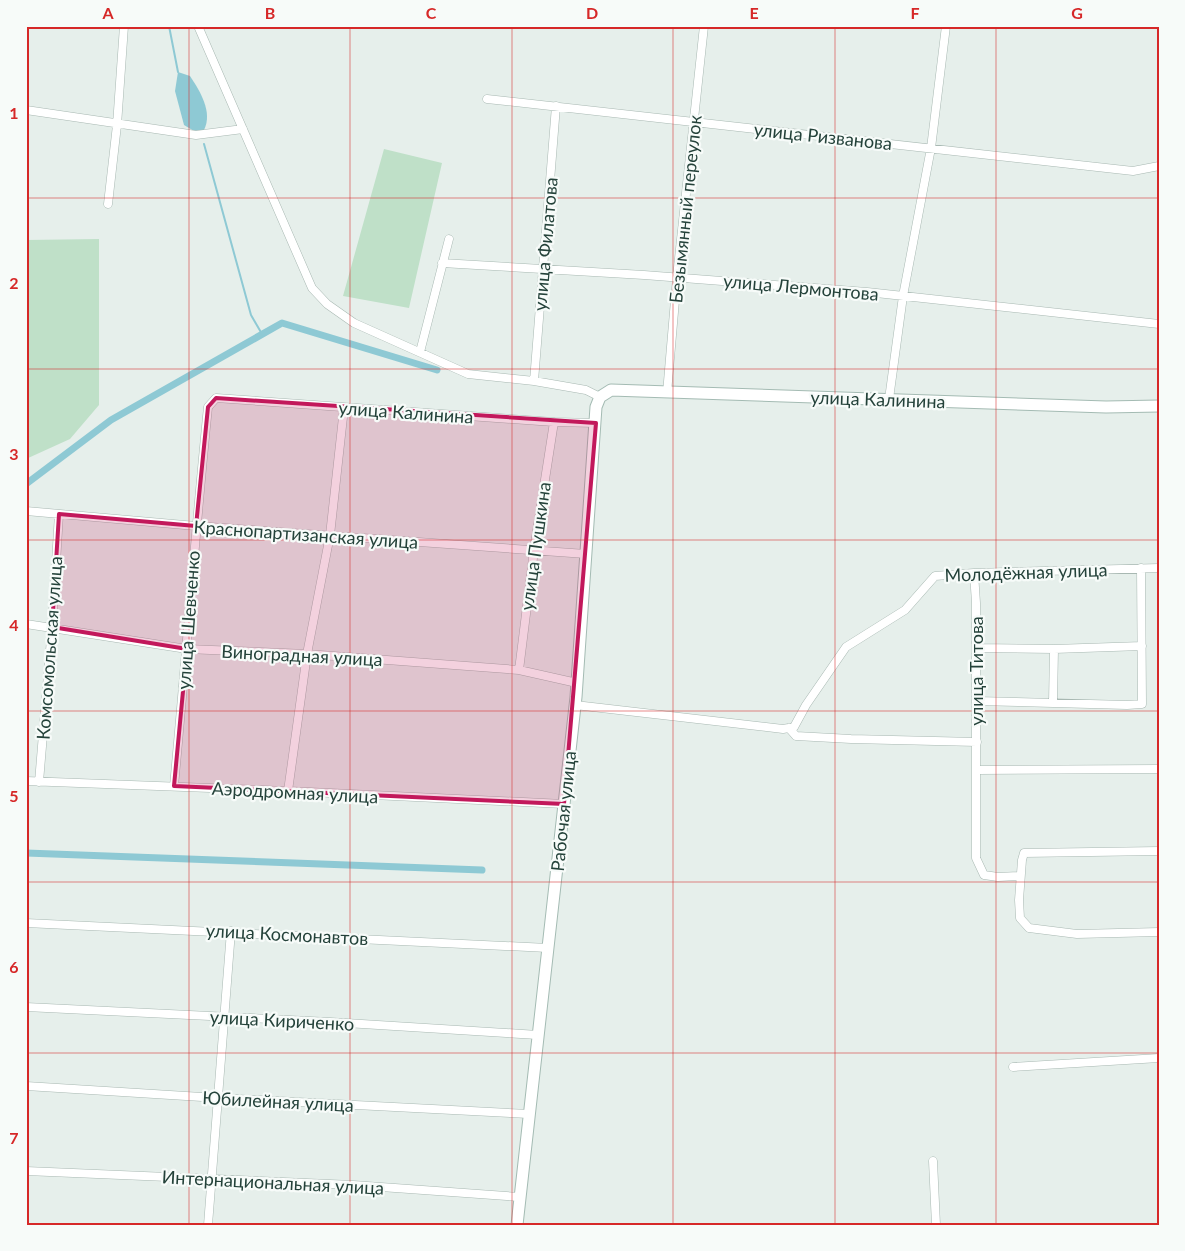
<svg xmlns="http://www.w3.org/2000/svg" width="1185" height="1251" font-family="Lato,sans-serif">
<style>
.green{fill:#bfe0c8}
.water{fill:#8ec9d4}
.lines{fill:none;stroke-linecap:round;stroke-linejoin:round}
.stream{stroke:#8ec9d4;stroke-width:2}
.canal{stroke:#8ec9d4;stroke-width:7}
.street-casing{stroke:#a8b8b2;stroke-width:9}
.secondary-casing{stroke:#a4bbb3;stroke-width:13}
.street{stroke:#fff;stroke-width:8}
.secondary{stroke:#fff;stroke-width:11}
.marked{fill:#c2185b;fill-opacity:0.2;stroke:#c2185b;stroke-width:4;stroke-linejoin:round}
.grid{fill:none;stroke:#d62828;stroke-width:1;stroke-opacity:0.55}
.labels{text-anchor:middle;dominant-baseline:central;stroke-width:4.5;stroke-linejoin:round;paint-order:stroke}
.street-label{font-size:18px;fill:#24423a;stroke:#f7fbf9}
.neatline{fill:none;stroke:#d62828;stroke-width:2}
.grid-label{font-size:16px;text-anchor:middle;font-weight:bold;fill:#d62828}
</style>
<rect width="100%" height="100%" fill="#e6efeb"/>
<path class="green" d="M384,149L442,163L409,308L343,296Z
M99,239V405L70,439L26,459V240Z"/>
<path class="water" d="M178,72L190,76C200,91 213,112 204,130L194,131L184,125L175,91Z"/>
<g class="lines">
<path class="stream" d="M169,26L178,72
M204,144L251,315L262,334"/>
<path class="canal" d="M26,484L111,420L282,323L437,370
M26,853L482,870"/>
<defs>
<path id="street" d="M198,26L312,288L327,304L354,323L468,374L534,381L586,390L600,397
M487,99L1133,171L1159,166
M26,110L196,135L243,129
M108,204L117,125L124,26
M442,263L644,275L867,292L1159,324
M420,352L449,239
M534,381L556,106
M667,393L677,277L704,26
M889,399L903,296L931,148L946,26
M26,511L196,526L586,554
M974,573L976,603V858L984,875L998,877L1020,876
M26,624L187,649L307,654L519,670L577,683
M976,648L1054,649L1142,646
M519,670L534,550L554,422
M976,701L1127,705L1142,704L1141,568
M1053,703L1054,649
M575,705L783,729L794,727L806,705L846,647L905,610L935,576L974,573L1159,568
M789,728L796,736L851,739L977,742
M977,770L1159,769
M26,781L288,791L564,804
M39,782L52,627L59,514
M174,786C186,660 195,533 208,407L216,398L554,422L596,423
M288,791L307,654L330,535L344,408
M1159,851L1024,853L1022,860L1019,900L1020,918L1029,928L1077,934L1159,932
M26,923L548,948
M26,1007L330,1022L538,1035
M1013,1067L1159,1058
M26,1086L218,1098L529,1114
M933,1161L936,1225
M26,1171L353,1185L520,1197
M208,1225L231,931"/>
<path id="secondary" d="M517,1225L576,697L596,407L600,397L611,390L1106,407L1159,406"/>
</defs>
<use href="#street" class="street-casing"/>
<use href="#secondary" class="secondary-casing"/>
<use href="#street" class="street"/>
<use href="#secondary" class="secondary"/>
</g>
<path class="marked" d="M216,398L596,423L564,804L174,786L187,649L52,627L59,514L196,526L208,407Z"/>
<path class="grid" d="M189,26V1225M350,26V1225M512,26V1225M673,26V1225M835,26V1225M996,26V1225M26,198H1159M26,369H1159M26,540H1159M26,711H1159M26,882H1159M26,1053H1159"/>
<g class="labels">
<g class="street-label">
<text transform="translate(823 136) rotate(6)">улица Ризванова</text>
<text transform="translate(685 209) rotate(-84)">Безымянный переулок</text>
<text transform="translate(545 244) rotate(-85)">улица Филатова</text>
<text transform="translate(801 287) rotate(5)">улица Лермонтова</text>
<text transform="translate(878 399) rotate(2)">улица Калинина</text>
<text transform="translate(406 412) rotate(4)">улица Калинина</text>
<text transform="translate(306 534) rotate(4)">Краснопартизанская улица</text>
<text transform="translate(535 546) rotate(-82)">улица Пушкина</text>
<text transform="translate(1026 572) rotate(-2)">Молодёжная улица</text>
<text transform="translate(188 620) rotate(-86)">улица Шевченко</text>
<text transform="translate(49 648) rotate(-86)">Комсомольская улица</text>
<text transform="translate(302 655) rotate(3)">Виноградная улица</text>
<text transform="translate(976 671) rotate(-90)">улица Титова</text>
<text transform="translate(295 792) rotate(3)">Аэродромная улица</text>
<text transform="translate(563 811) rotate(-84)">Рабочая улица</text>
<text transform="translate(287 934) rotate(3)">улица Космонавтов</text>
<text transform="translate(282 1020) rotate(3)">улица Кириченко</text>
<text transform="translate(278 1101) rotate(3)">Юбилейная улица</text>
<text transform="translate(273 1182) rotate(3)">Интернациональная улица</text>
</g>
</g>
<rect width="1185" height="1251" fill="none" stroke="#f7fbf9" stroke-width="55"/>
<rect x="28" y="28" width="1130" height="1196" class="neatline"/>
<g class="grid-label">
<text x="108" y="19">A</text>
<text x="270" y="19">B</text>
<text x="431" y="19">C</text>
<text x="592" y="19">D</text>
<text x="754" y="19">E</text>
<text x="915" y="19">F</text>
<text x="1077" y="19">G</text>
<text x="14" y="119">1</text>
<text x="14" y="289">2</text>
<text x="14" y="460">3</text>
<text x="14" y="631">4</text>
<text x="14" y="802">5</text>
<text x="14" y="973">6</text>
<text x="14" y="1144">7</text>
</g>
</svg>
